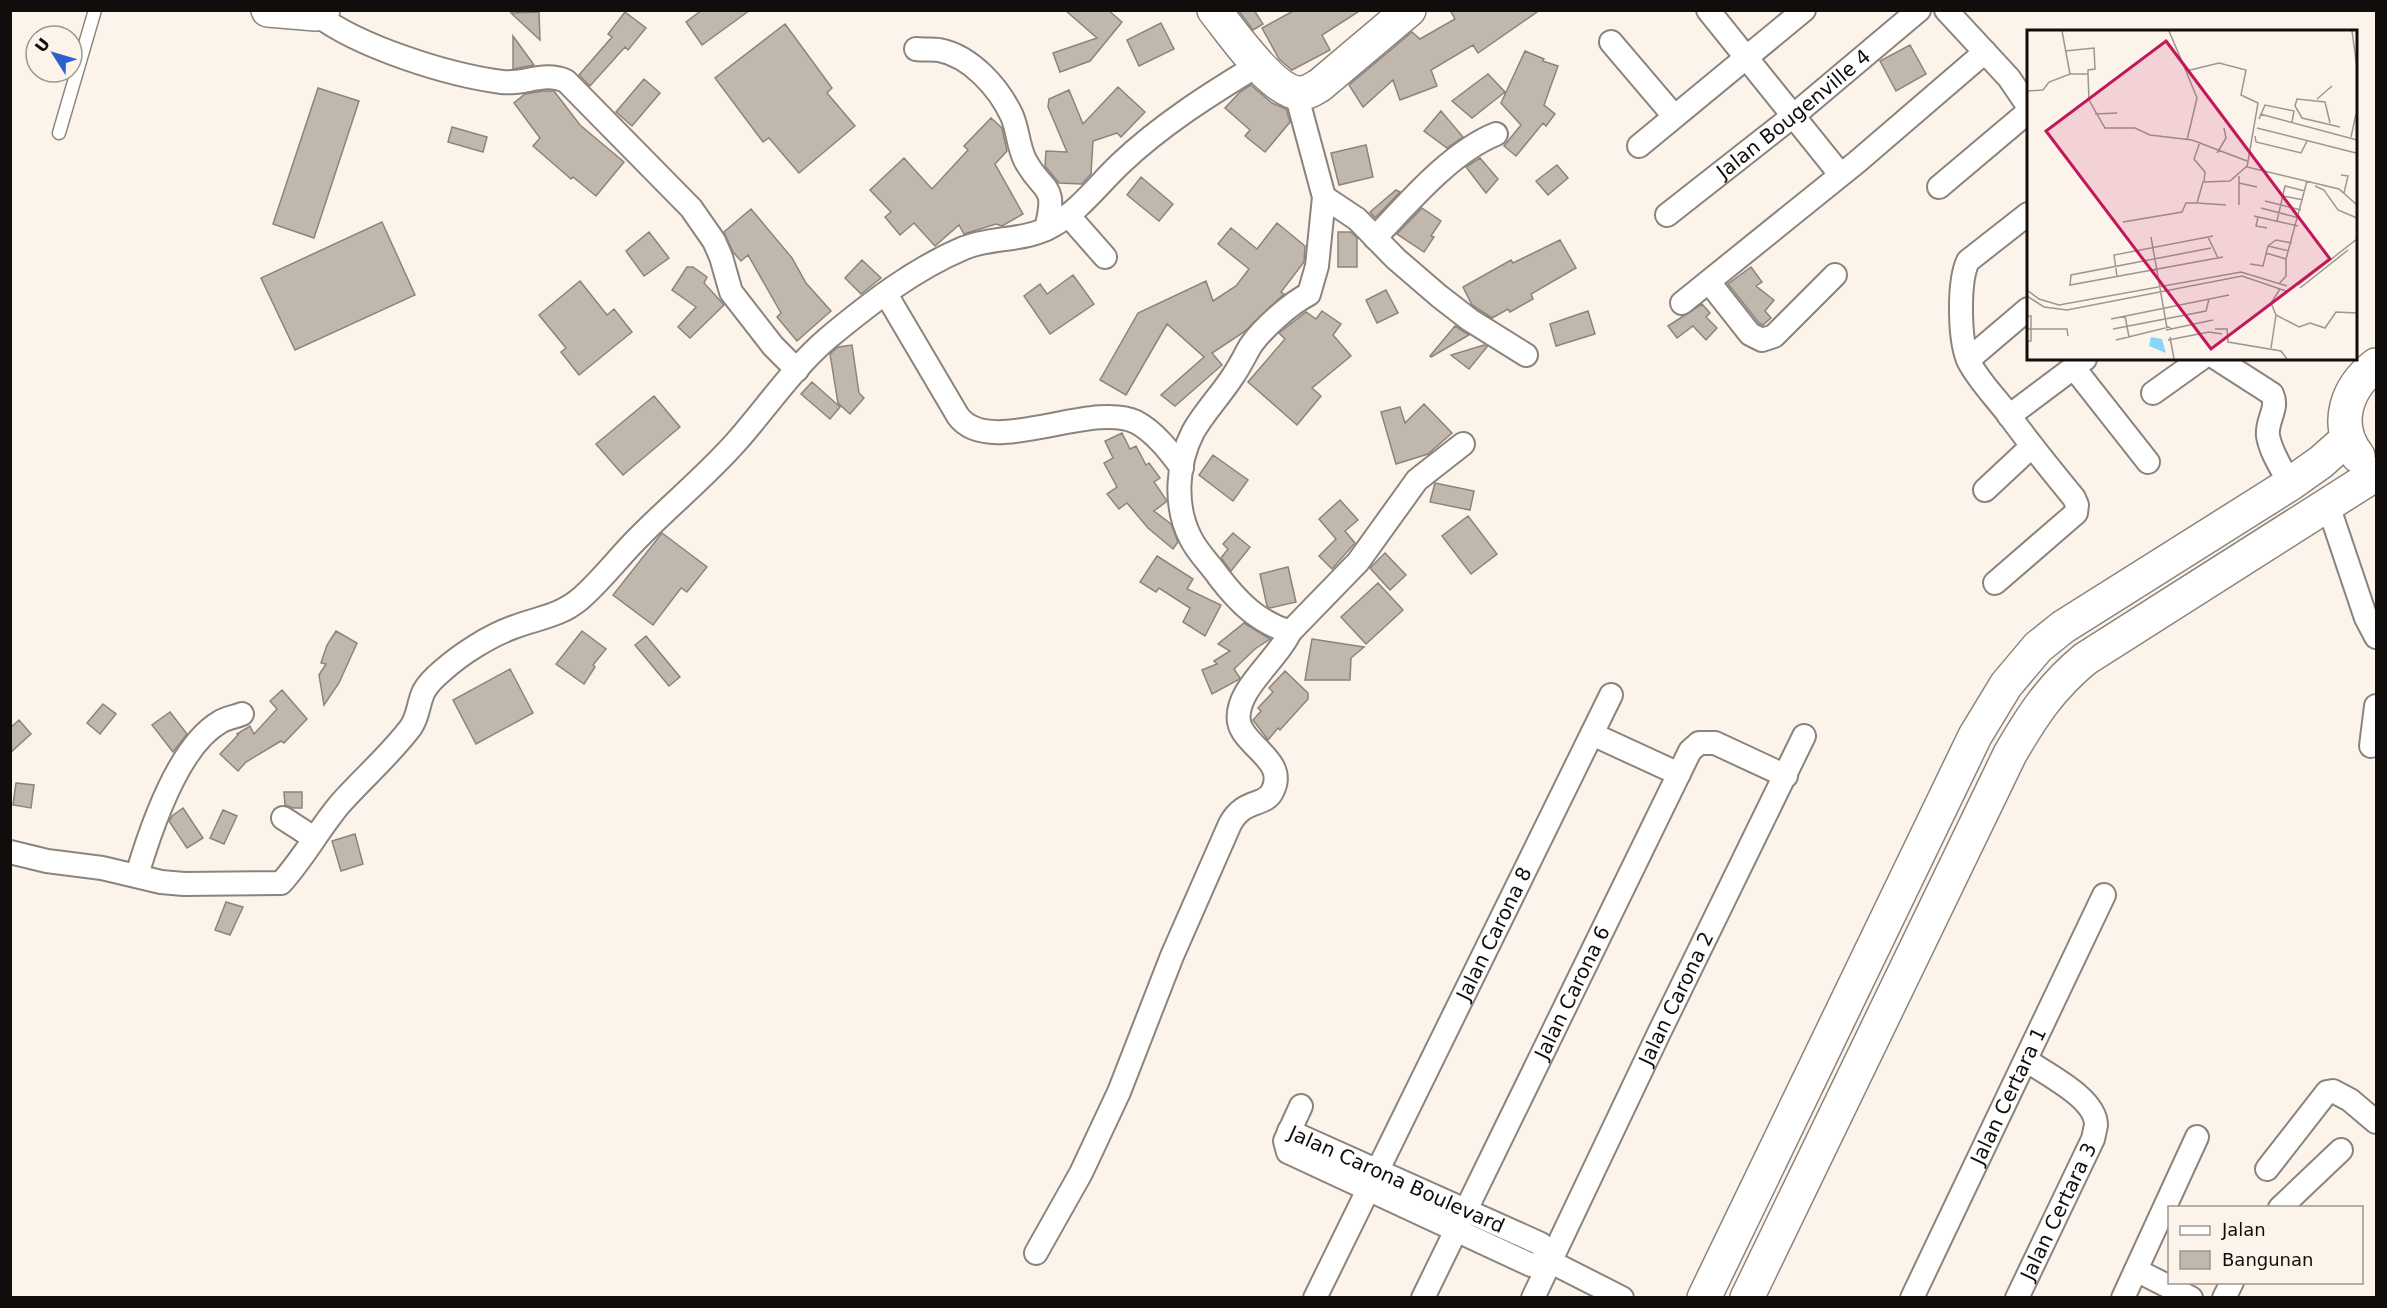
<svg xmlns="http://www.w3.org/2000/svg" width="2387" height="1308" font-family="'DejaVu Sans',sans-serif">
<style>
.building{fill:#c0b8af;stroke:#8c847b;stroke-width:1.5}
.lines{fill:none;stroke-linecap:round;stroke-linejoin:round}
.lane-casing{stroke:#8c847c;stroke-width:15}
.street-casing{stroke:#8c847c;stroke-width:26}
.secondary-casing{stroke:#8c847c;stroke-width:36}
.lane{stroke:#fff;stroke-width:12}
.street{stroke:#fff;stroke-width:22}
.secondary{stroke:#fff;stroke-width:33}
.labels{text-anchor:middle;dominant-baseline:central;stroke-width:5;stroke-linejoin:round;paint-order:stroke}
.street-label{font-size:20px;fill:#100d0a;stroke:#fcf3ea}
.inset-road{fill:none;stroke:#9e9790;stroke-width:1.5}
.view{fill:#c2185b;fill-opacity:0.15;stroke:#c2185b;stroke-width:3}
.inset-edge{fill:none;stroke:#100d0a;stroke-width:3}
</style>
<rect width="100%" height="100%" fill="#fcf3ea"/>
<path class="building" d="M702,10H750L702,45L686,22Z
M1065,10H1108L1122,22L1090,61L1060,72L1053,53L1097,38Z
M1238,10H1254L1263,24L1253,30Z
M1295,10H1361L1322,35L1330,50L1292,70L1279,59L1262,28Z
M1450,10H1540L1478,53L1473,45L1431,70L1437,86L1400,100L1393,80L1363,107L1349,85L1412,32L1420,39L1455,19Z
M539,12L540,40L511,13Z
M625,12L646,28L628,50L625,47L590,86L579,75L612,37L608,34Z
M1161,23L1174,49L1139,66L1127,40Z
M785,24L832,88L827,93L855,126L799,173L769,138L763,142L715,78Z
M513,36L534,65L513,69Z
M1910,45L1926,74L1896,91L1880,61Z
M1525,51L1544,59L1543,61L1558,66L1544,105L1555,114L1546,126L1543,123L1516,156L1504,146L1521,125L1501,103Z
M1488,74L1505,92L1472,118L1452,101Z
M644,79L660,93L632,126L616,112Z
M1251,85L1272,103L1286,109L1290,122L1265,152L1245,136L1250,130L1225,108L1239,93Z
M1118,87L1145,112L1121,137L1117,133L1093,141L1091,174L1082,184L1059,183L1045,166L1046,151L1067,152L1048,107L1049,99L1069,90L1083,124Z
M318,88L359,101L314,238L273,224Z
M543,91H554L580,125L624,162L596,196L573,177L571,179L533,146L540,138L514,103L525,94Z
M1441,111L1463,137L1447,148L1424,131Z
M991,118L1002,128L1007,151L995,164L1023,214L1002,226L996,224L964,234L959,225L935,246L914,223L900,235L885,217L891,212L870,190L904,158L932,189L968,150L964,146Z
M452,127L487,137L483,152L448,142Z
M1366,145L1373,177L1339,185L1331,153Z
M1480,158L1498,179L1486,193L1466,167Z
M1557,165L1568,178L1548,195L1536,181Z
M1141,177L1173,204L1159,221L1127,195Z
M1396,190L1400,192L1375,218L1370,212Z
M1422,208L1441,221L1431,236L1434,237L1424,252L1397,234Z
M751,209L792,258L806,283L831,311L797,341L777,317L781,313L748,255L741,261L733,252L724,232Z
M382,222L415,295L295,350L261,278Z
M1277,223L1305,246L1304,262L1281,292L1284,294L1244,332L1212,353L1222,365L1175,406L1161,395L1204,357L1167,324L1126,395L1100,380L1138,313L1206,281L1213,301L1236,286L1249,269L1218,244L1231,228L1257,249Z
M649,232L669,258L644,276L626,251Z
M1338,232H1351L1357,238V267H1338Z
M1560,240L1576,268L1531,294L1533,299L1510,312L1508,309L1492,318L1472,305L1463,287L1511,260L1513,263Z
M862,260L881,278L861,294L845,278Z
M687,267H693L707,277L704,283L724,305L690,338L678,327L696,307L672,290Z
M1751,267L1762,282L1756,286L1774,300L1765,311L1771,318L1763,325L1759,323L1728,284Z
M1073,275L1094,304L1050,334L1024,296L1040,284L1047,294Z
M580,281L607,315L614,309L632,332L579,375L561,352L566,348L539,315Z
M1386,290L1398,313L1377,323L1366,300Z
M1702,304L1710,313L1706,317L1717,328L1706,340L1693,326L1677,338L1668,326Z
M1322,311L1341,324L1333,335L1351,356L1312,388L1321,396L1297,425L1248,382L1285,339L1279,333L1306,312L1316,319Z
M1588,311L1595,334L1556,346L1550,324Z
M1455,326L1469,335L1431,357L1430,356Z
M852,345L859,393L864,398L850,414L838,403L830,354L838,347Z
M1484,345L1487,347L1469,369L1451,355Z
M812,382L840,407L830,419L801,394Z
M654,396L680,427L623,475L596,444Z
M1424,404L1452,433L1428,454L1396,464L1381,412L1400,407L1405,423Z
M1122,433L1130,449L1136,446L1146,465L1149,463L1160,478L1154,482L1167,501L1154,511L1171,524L1178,542L1173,549L1148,528L1127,503L1119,509L1107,494L1117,487L1104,463L1113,458L1105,441Z
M1213,455L1248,480L1233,501L1199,475Z
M1435,483L1474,491L1470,510L1430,502Z
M1340,500L1358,520L1345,531L1355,543L1332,569L1319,556L1336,539L1319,519Z
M1468,516L1497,554L1471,574L1442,536Z
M662,533L707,567L687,592L681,588L653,625L613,595Z
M1233,533L1250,547L1231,571L1221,558L1228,549L1223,544Z
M1385,553L1406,575L1390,590L1370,568Z
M1157,556L1193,579L1187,589L1221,605L1205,636L1183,622L1190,608L1159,588L1156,592L1140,582Z
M1288,567L1296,602L1270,608L1267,606L1260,574Z
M1378,583L1403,610L1366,644L1341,617Z
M1244,623L1270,639L1255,649L1234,669L1240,678L1238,680L1212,694L1202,670L1217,664L1214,661L1230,651L1218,644Z
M336,631L357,643L339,683L324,705L319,675L326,664L321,663L327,645Z
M582,631L606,649L593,665L595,667L584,684L556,664Z
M646,636L680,677L669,686L635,645Z
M1312,639L1364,647L1351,658L1350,680H1305Z
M510,669L533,713L476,744L453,700Z
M1285,671L1308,693V699L1280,730L1278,728L1268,740L1253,720L1261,711L1258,708L1273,692L1269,688Z
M282,690L307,719L284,743L281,741L246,762L238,771L220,754L238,735L237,734L250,726L254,734L277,709L270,701Z
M103,704L116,714L100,734L87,723Z
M170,712L187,734L173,752L152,725Z
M19,720L31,734L10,753V728Z
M16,783L34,785L31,808L13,805Z
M284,792H302V808H293L285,805Z
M183,808L203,838L187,848L169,821L172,816Z
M223,810L237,816L224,844L210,838Z
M355,834L363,864L341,871L332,841Z
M226,902L243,907L230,935L215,930Z"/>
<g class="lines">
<defs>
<path id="lane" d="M59,133L95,10"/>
<g id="street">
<path d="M1708,10L1840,174"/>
<path d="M1946,10L2009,78L2028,106"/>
<path d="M316,14C359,47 448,75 502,82C524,85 544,71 566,81L691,208L714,241L721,257L731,292L773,346L797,370"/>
<path d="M1611,42L1674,116"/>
<path d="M916,49C924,50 932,49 939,50C971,56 999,88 1012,116C1018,130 1018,146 1025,160C1043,194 1058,182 1046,229"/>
<path d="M1639,146L1804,10"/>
<path d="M1939,187L2028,112"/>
<path d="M1324,197L1357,219L1396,259L1439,296L1470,320L1526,355"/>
<path d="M1068,215L1105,257"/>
<path id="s1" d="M1667,215L1793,116L1919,10"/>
<path d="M1375,238C1408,203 1451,152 1496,134"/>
<path d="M1709,282L1750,334L1762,340L1774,336L1835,275"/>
<path d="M886,294L958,416C989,459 1091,400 1136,422C1155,432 1170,452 1182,468"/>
<path d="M1682,303L1857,162L1985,52"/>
<path d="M2216,358L2272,394C2279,409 2266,420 2268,436C2271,453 2282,469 2290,484"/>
<path d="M1968,360L2028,309"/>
<path d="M2074,368L2148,462"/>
<path d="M2153,393L2202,358"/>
<path d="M2009,416L2085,359"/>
<path d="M1985,490L2031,447"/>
<path d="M2328,505L2366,618L2376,637"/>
<path d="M1995,583L2076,513L2077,505L2074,498C2051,470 2029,443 2008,414C1995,397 1979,381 1969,362C1959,342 1958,282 1968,261L2028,214"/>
<path d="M1290,632L1358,562L1417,480L1463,444"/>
<path d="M1592,734L1679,774"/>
<path d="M2371,746L2376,706"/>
<path d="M283,818L314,838"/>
<path d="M10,852L47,861L102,868L161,882L184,884L281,883C303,859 319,829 340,804C363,778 390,755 411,727C419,715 418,703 424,691C428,684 436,676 442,671C461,654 489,636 514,627C538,618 560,616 580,599C603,579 621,554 643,533C674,502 708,474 737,441C767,407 793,368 828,338C869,304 914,269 964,248C993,236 1024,242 1052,226C1079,211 1098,185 1120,164C1161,125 1210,94 1258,65"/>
<path d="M137,875C150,831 178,746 220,722C226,718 235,717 242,714"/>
<path d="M1301,1106L1285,1141L1288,1152L1531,1265L1551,1262"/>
<path id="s2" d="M1289,1131L1541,1244L1551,1262L1622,1298"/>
<path d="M2267,1169L2327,1092L2333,1091L2350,1100L2376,1122"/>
<path d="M2280,1208L2341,1150"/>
<path d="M1036,1253L1081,1173L1119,1092L1172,956L1230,824C1244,798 1264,807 1272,792C1289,761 1244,747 1239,722C1234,690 1278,660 1290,632C1258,622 1239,603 1219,577C1210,564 1197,552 1190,537C1174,505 1177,463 1193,432C1204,412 1221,395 1233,376C1240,366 1245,355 1251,345C1263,328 1291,303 1309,294L1317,266L1324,197L1296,93"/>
<path d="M2136,1270L2191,1298"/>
<path id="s3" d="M1315,1298L1611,695"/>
<path id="s4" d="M1423,1298L1690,751L1699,743H1715L1786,776"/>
<path id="s5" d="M1533,1298L1659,1033L1804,736"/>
<path id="s6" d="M1912,1298L2104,895"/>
<path id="s7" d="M2017,1298L2093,1139C2094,1135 2095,1130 2096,1125C2096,1098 2046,1074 2026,1060"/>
<path d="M2123,1298L2197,1137"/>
<path d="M2224,1298L2232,1282"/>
</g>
<path id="secondary" d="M268,10L316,14L323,10
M1214,10C1231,31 1271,90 1298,93C1307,94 1313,89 1320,85L1409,10
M2358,456C2333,424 2347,387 2376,365
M1704,1298L1975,736L2006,685L2038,647L2063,627L2290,484L2321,462L2348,438
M1747,1298L2010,754C2032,716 2051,687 2085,659L2376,474"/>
</defs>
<use href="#lane" class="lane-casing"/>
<use href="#street" class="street-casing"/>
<use href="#secondary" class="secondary-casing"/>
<use href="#lane" class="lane"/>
<use href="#street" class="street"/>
<use href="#secondary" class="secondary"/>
</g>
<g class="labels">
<g class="street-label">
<text stroke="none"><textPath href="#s1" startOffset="162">Jalan Bougenville 4</textPath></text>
<text stroke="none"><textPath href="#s3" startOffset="406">Jalan Carona 8</textPath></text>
<text stroke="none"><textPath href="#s4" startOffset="340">Jalan Carona 6</textPath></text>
<text stroke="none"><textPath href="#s5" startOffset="332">Jalan Carona 2</textPath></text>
<text stroke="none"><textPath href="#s6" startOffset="224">Jalan Certara 1</textPath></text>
<text stroke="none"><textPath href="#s2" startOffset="118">Jalan Carona Boulevard</textPath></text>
<text stroke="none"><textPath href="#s7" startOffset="96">Jalan Certara 3</textPath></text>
</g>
</g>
<g transform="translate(2027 30)">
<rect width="330" height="330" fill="#fcf3ea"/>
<path d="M124,307L135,309L139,323L122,316Z" fill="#89d6fc"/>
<path class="inset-road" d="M35,1L43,44M142,1L159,41L192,33L219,40L214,65L231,73L220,137L312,159L330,175M325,1L330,38M159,41L170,68L160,110M61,44L62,70L78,98H108L123,105L165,110L220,131M0,61L16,60L22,52L43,44H61V40L68,39L67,18L38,21M290,69L305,56M68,84L90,83M233,84L330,110M232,89L238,75L267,81L265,92M303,93L298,72L270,69L268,76L275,88L313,97M230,98L329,123M228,106L229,112L274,123L280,111M324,107L329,84M173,112L167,129L178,142L177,151M190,123L199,108L197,98M314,145L321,146L317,163M212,153L230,157M288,156L297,160L311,180L330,188M256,166L276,170M238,171L274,180M170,173L199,175M212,175V146M234,178L272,188M227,186L271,196M231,187L229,196L240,198M250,191L258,156L278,161M96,192L155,182L159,173H170L176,152L203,151L220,136M124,207L140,298M181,207L191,228M241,216L262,221M184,218L44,245L43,255L196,227M239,223L259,229M223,234L236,236L241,216L249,210L265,213M90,247L87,225L186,206M252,254L259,246V229L280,151M271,255L330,209M273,258L321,220M253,259L244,273L249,285L272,297L283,293L298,298L309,282L330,283M0,260L12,269L32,275L214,242L260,256M0,266L17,277L40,280L215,246L259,261M0,286H4V311H0M98,286L102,307M84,289L202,265M0,299H40L41,306M86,299L179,281L182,269M144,299L186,290M188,299H200L201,312L254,321L260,329M143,307L147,329M89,310L142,297L144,299L139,300M141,310L182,302L195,304M244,318L249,285"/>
<path class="view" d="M139,11L303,229L184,319L19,101Z"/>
<rect width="330" height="330" class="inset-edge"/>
</g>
<rect width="2387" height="1308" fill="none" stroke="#100d0a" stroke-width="24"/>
<rect x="2168" y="1206" width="195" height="78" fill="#fcf3ea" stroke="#9e9790" stroke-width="1.5"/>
<rect x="2180" y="1226" width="30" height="9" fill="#ffffff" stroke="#9e9790" stroke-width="1.5"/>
<text x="2222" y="1236" font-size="18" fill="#100d0a">Jalan</text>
<rect x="2180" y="1251" width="30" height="18" fill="#c0b8af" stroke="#9e9790" stroke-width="1.5"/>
<text x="2222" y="1266" font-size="18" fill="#100d0a">Bangunan</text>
<g transform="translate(54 54) rotate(307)"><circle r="28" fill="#fcf3ea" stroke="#9e9790" stroke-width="1.5"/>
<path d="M0-4.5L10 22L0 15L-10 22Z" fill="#2961ce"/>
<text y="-9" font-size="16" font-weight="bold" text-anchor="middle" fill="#100d0a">U</text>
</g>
</svg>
